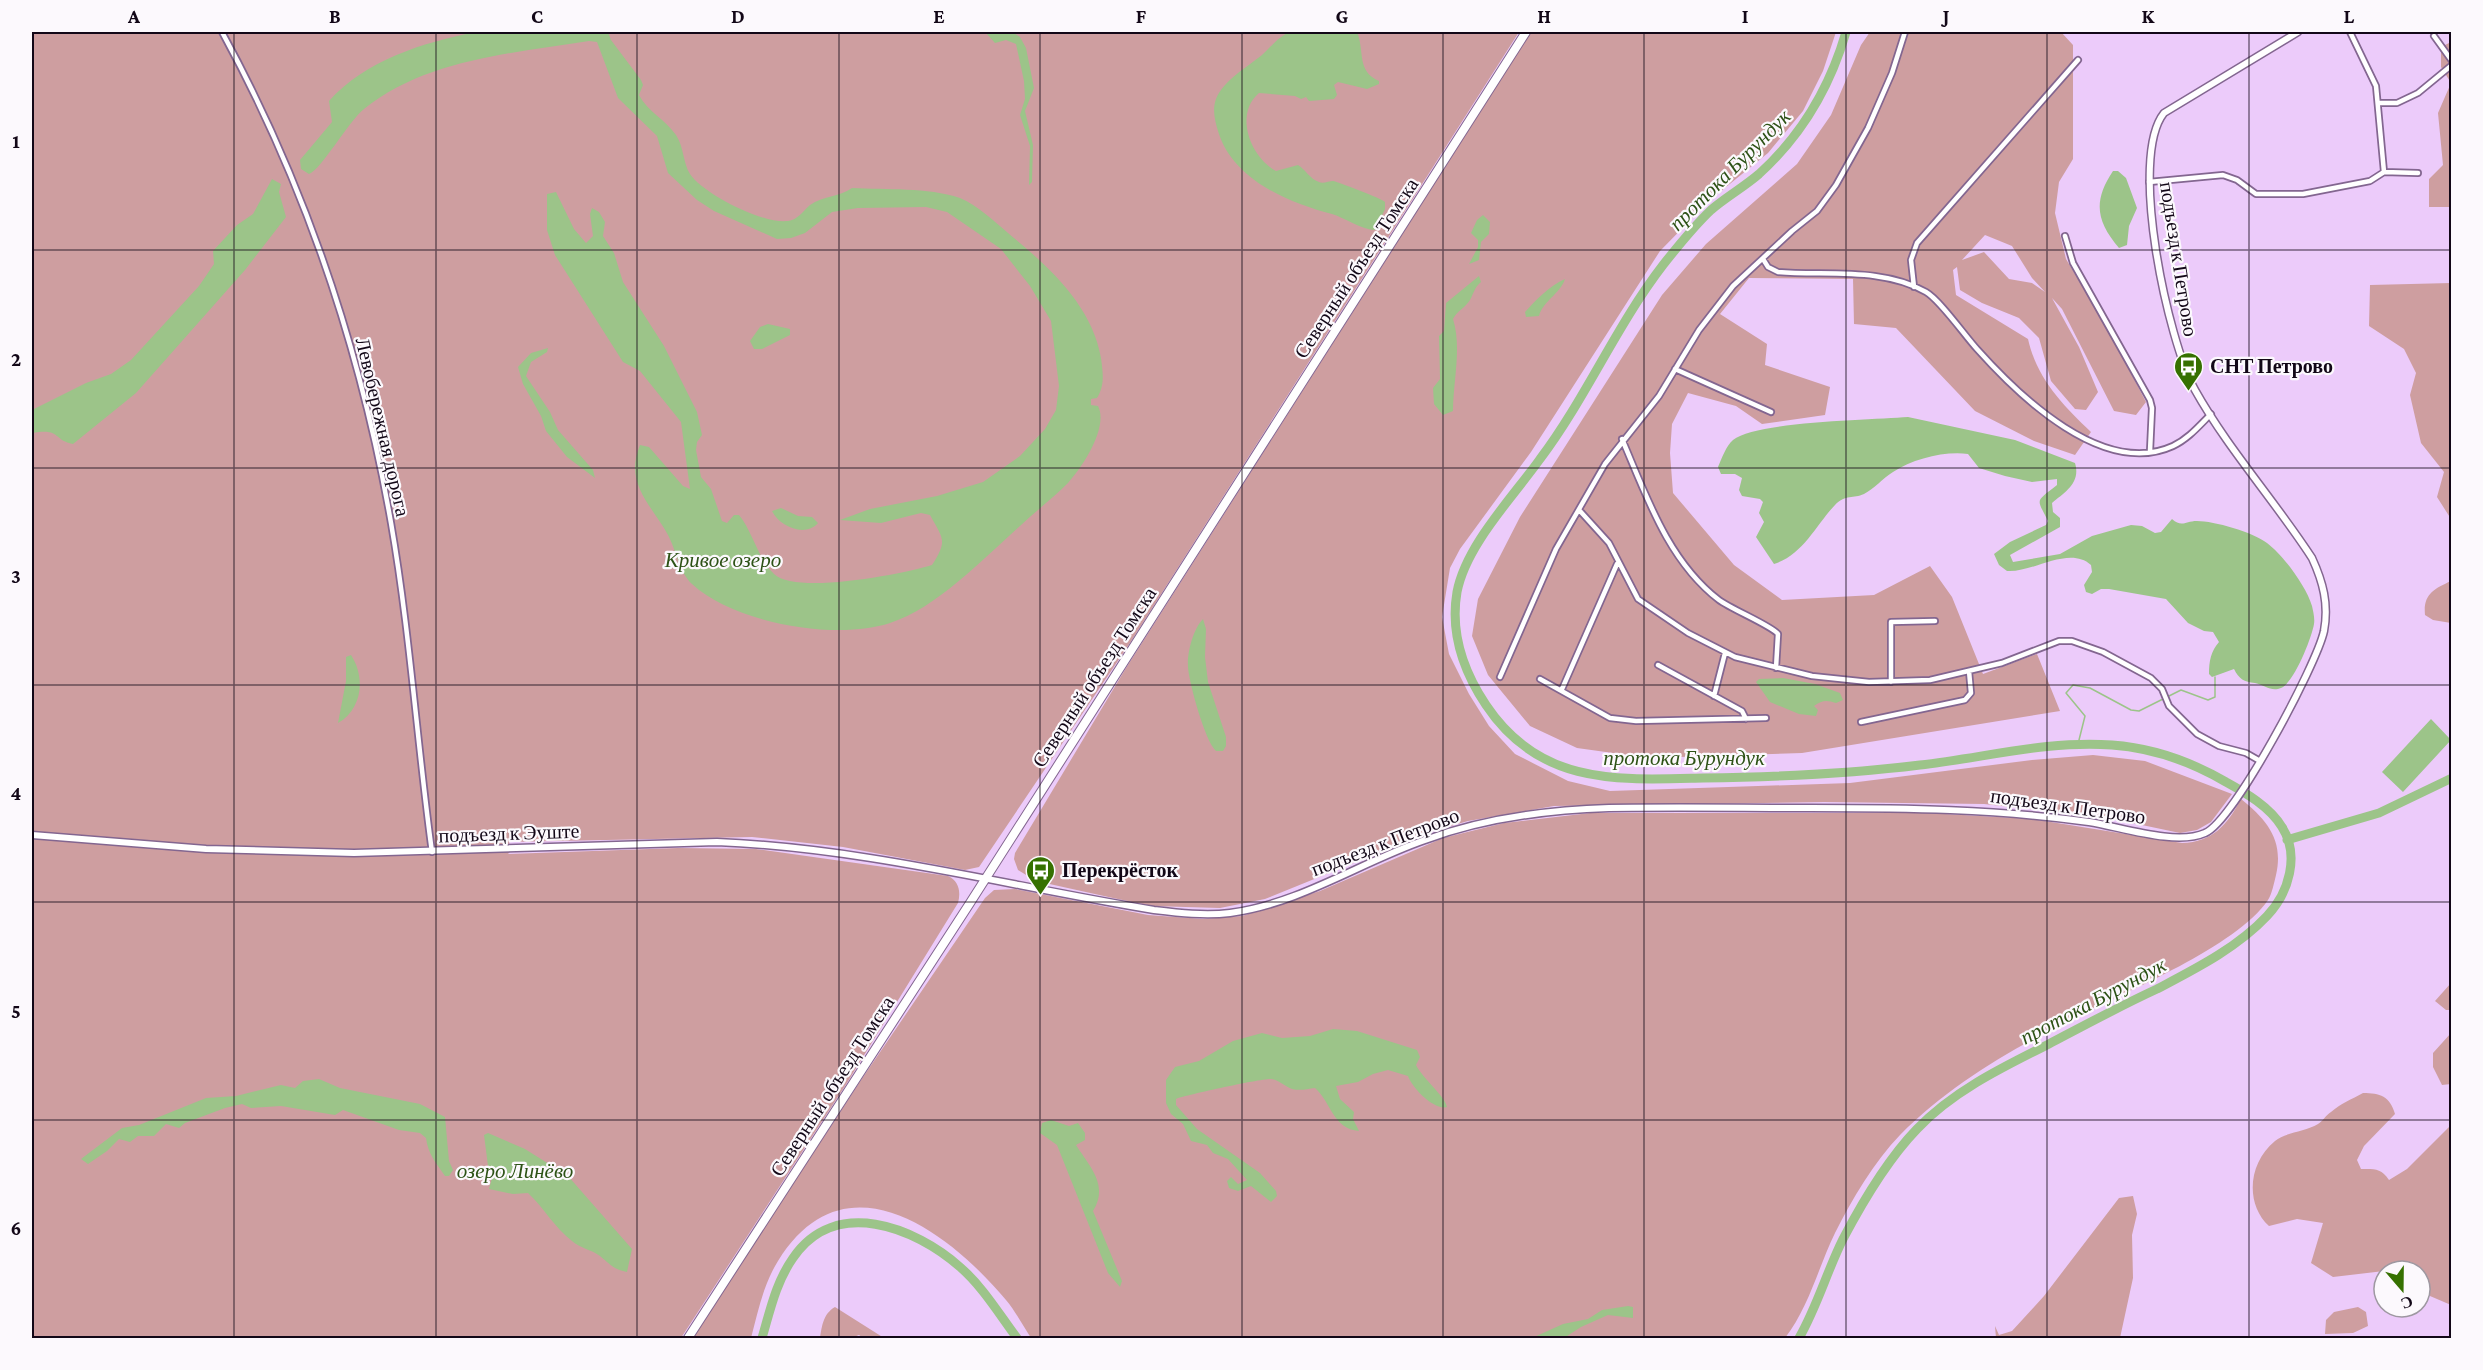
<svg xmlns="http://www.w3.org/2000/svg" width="2483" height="1370" font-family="'Crimson Pro',serif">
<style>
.green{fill:#ce9ea0;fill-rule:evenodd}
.water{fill:#9cc489}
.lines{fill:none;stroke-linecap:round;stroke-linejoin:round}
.stream{stroke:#9cc489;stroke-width:1.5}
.river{stroke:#9cc489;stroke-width:9}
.minor-casing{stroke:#836690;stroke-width:8}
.tertiary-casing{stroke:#836690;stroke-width:9}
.primary-casing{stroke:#836690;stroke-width:10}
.minor{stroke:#fff;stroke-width:4.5}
.tertiary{stroke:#fff;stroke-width:6}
.primary{stroke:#fff;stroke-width:8}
.grid{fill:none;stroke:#120717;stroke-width:1.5;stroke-opacity:0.55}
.labels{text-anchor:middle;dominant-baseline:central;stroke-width:4.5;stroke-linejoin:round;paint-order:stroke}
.street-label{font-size:20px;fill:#120717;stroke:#fcf9fd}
.poi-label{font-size:20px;font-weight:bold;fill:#120717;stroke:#fcf9fd;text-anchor:start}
.water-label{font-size:21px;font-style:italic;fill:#2d5216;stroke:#fcf9fd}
.neatline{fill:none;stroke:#120717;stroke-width:2}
.grid-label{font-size:20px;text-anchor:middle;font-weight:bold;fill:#120717}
</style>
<rect width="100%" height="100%" fill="#eccbfa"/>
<path class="green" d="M32,32H1519L1130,643L979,867L965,870L843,847L752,837L509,842L511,851L508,854L678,848L756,849L948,876C959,881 961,892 958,903L847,1083L681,1338H32Z
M1531,32H1836L1823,71L1803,111L1768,153L1710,200L1660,251L1531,452L1460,549L1450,568L1442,617L1449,654L1469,694L1489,726L1515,754L1568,781L1610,791L1850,783L2032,760L2093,755L2145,761L2232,794L2211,822L2197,830L2180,833L2104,817L1984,804L1824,802L1554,806L1468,821L1430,832L1265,899L1220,908L1152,906L1113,898L1036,881L1018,870L1014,859L1015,853L1126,668Z
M1870,32H2061L2073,45V159L2059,182L2055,213L2066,259L2108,329L2146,402L2136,415L2114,411L2062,309L2052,298L2079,347L2098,392L2086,410L2075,409L2051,381L2039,338L2019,318L1982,303L1960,290L1957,267L1953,270L1956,295L2028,339C2037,379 2063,405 2091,432L2075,455L2034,441L1975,411L1896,328L1854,324L1853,279L1749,278L1720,314L1767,344L1765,365L1830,387L1825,415L1762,424L1736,406L1688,393L1672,424L1670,453L1673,493L1734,565L1782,600L1874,595L1930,566L1952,597L1983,674L2037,654L2060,711L1802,753L1649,758L1577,748L1530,726L1488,675L1472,636L1478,599L1520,517L1662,295L1706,244L1797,164L1831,115L1861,45ZM1985,235L2012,246L2032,278L2045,292L2032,283L2009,279L1984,252L1962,260Z
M2451,42V207H2429V179L2443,165L2438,113L2451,83L2441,67V47Z
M2451,283H2452L2451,519L2437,497L2444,472L2421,443L2410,395L2416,373L2404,349L2369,326L2370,285Z
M2451,581V623L2433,620L2425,615C2423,594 2434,589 2451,581Z
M2241,799C2267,820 2284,840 2276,875C2274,883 2272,894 2268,900C2236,947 2127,991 2076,1017C2012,1049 1951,1084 1900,1135C1874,1162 1852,1199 1835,1233C1818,1268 1809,1307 1785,1338H1031C1023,1326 1016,1312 1006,1300C948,1231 845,1153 778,1261C763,1285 758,1312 751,1338H692L859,1083L985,898L994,890L1015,889L1148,915L1203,919L1242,916L1320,891L1443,838L1504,823L1590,813H1928L2032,819L2182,843C2213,842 2227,825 2241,799Z
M2451,983V1010H2446L2435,1001Z
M2451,1033V1084L2442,1085L2433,1067V1053Z
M2363,1093C2380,1093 2390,1096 2395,1114L2364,1146L2357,1160L2361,1169C2375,1169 2381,1168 2389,1180L2407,1169L2451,1125V1305L2430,1296L2420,1288V1271H2384L2333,1277L2311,1263L2323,1223L2297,1219L2269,1226C2245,1204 2248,1163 2275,1141C2286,1132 2305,1132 2318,1124C2323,1121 2326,1115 2331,1112C2340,1104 2352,1099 2363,1093Z
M2133,1196L2137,1214L2132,1235L2133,1278L2120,1338H1996L1995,1326L1999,1335L2012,1331L2044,1296L2119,1198Z
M835,1307L884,1338H863L859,1335L851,1338H820C822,1326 823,1314 835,1307Z
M2358,1307L2366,1312L2368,1326L2353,1333L2325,1334L2326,1320L2334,1312Z"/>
<path class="water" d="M475,32H608L611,40L641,80L643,85L639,95C648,112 665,119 676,135C684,147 683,163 690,174C703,194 769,228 792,220C800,217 804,210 810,205C823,196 839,197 852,188C887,190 927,187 960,198C977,205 994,221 1008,233C1048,266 1092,305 1101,358C1103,373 1105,385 1097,398L1091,399V405L1098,406C1109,427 1082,468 1068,483C1053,498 1036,511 1020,526C984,558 937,608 890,623C836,641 734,623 692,584C679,572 676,550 668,535C651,504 624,484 640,445L649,447L683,486L690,489L681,422L640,371L623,362L555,255L547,230V194L556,192L574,229L586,243L593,236L590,214L592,208L599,212L605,222L603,236L614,253L623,282L664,346L697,412L702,435L697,442L696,450L701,477L711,489L722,521L727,523L734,515H739C753,532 758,559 774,574C796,595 903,574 932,565C948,540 943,539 930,515L921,513L881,523L840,520L870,509L937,496L983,482L1020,456L1045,429L1056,410L1059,386L1051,321L1030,286L1001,249L947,212L926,207L858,208L832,212L805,233L791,238L777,239L714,211L697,200L668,173L657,136L618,98L597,42L589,41C514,53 426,59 364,109C348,122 321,170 309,174L301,169L300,160L332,122L329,101C366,60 422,43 475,32Z
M985,32H1012L1020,37L1026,48L1034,88L1025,111L1033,145L1032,182L1029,185L1030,146L1020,115L1025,99L1024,81L1016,44L1006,40L995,43Z
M1289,32H1357C1365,51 1356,71 1379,81V84L1367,89L1338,82L1334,85L1337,95L1334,99L1309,101L1306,97L1301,99L1295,96L1259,93C1234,114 1250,157 1276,171L1298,165C1305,169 1310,179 1319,182C1323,184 1329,181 1333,181C1338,182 1383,199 1385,202V209L1375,230C1362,230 1345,218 1332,214C1288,203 1232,179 1218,131C1215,121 1212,110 1216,99C1223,81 1247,67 1262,55C1272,46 1276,39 1289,32Z
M2113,171H2118L2126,178L2137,208L2129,226L2127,245L2119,248C2096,221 2093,201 2113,171Z
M272,179L281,184L279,192L286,217L245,270L136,393L73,444C52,440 62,428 32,433V410L86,383L111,374L131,360L199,286L214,264L213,251L237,225L253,214Z
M1483,215L1490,222L1489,234L1481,242L1479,260L1469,264L1478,247V240L1471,233L1477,220Z
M1479,276L1481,282C1474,288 1474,293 1470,300C1465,308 1457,311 1453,319C1462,348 1453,381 1453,411L1443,415L1434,404L1433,388L1440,379L1439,336L1444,331L1446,303Z
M1565,279C1560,294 1543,301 1539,316L1526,317L1525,312C1535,301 1550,285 1565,279Z
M768,324L790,329V335L762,349H754L750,341L760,327Z
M548,348L547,352L531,362L526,376L550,412L558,430L593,470L595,478L567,457L546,431L541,416L523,384L518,367L531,353Z
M1908,417L2015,440L2075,463C2081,483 2065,492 2052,503L2053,512L2060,518V527L2010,555L2013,562L2060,554L2092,536L2131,525L2142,526L2155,533L2161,532L2172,519C2182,528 2185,521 2197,521C2214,521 2253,532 2267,543C2283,555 2306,586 2312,606C2313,611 2315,618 2314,624C2312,637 2294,683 2281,688C2271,692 2265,685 2255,683C2244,682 2239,679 2234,669L2212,677L2209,674C2209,661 2211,651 2219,642L2213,632L2204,631L2188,623L2166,599L2109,589H2101L2092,594L2086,592L2084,585L2092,572L2091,565C2069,545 2033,573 2007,571L1999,565L1994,554L2010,542L2046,525L2048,521C2037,498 2034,503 2057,485V479L2032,482L2005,476L1979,468L1968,454C1944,451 1913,459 1893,472C1883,478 1874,489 1864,494C1853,499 1846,494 1835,505C1816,525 1803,555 1774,564L1756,537L1764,522L1759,513L1763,502L1760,499L1742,496L1739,490L1742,478L1735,474H1721L1718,467C1722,458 1726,446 1733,440C1757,421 1873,420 1908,417Z
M781,508L798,516L812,517L818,523C805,538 779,526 772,511Z
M1203,619L1206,629L1205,657L1208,682L1226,737V746L1223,751H1216C1205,741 1189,683 1188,667C1187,653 1193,629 1203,619Z
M351,655C366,678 362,709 338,723L346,681V657Z
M1783,678L1815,684L1840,693L1843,700L1836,703C1827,700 1822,700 1814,706L1818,710L1816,716L1799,714L1770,702L1756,682L1759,679Z
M2431,719L2451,740L2403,792L2382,772Z
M1333,1029L1357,1031L1417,1050L1420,1057L1416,1065C1423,1079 1444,1095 1447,1107C1435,1111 1412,1088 1408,1076L1388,1070L1373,1074L1358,1082L1336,1086L1340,1099L1354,1112L1353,1119L1359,1131C1333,1129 1331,1102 1315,1088C1307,1089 1300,1091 1292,1089C1284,1086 1279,1080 1271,1079C1263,1078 1181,1096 1176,1099V1105L1197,1129L1260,1173L1276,1191L1277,1196L1271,1202L1251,1186L1238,1191L1229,1188L1227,1181L1231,1177L1238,1184L1247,1180L1228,1159L1213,1153L1207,1145L1191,1141L1183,1124L1171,1114L1166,1103V1080L1175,1067L1199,1061L1233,1041L1262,1033L1282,1038L1310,1036Z
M319,1079L340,1088L420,1104L445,1117L449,1161L453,1170L449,1176H445C436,1163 428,1154 426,1138L420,1133L399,1130L343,1110L335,1115L281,1106L251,1108L242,1104L225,1108L185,1123L179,1128L166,1124L154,1136H138L130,1142L119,1139L107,1151L88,1164L81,1159L122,1128L139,1125L206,1098L236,1096L281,1085L295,1088L303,1081Z
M1051,1120L1069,1126L1078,1123L1085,1133V1140L1076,1145C1090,1167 1109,1185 1093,1211L1122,1281L1120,1287L1108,1273L1057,1145L1040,1133L1042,1123Z
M488,1133L525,1149L568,1176L632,1249L627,1272C613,1269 611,1265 600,1256C592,1250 580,1248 572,1241C554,1227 544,1208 528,1193L513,1194L489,1189L492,1178L488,1166L484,1135Z
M1628,1306L1633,1307V1318L1608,1315L1581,1327L1564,1338H1532L1563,1324L1588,1319L1602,1310Z"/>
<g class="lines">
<path class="stream" d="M2078,744L2085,716L2066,693L2073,685L2090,688L2131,710L2139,711L2181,690L2208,700L2215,697V677"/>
<path class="river" d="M2287,840L2379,813L2452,778
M762,1338C770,1311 776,1282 793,1258C835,1196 915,1227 960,1267C983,1287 999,1314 1017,1338
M1799,1338C1817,1307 1827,1271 1843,1239C1863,1201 1888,1159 1917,1129C1953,1091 2003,1067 2049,1044C2085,1025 2120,1006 2157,989C2195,969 2237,948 2267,916C2289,893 2300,855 2282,827C2270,807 2246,793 2226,782C2190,761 2154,748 2112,745C2048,740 1984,758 1920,765C1848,774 1776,777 1703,778C1618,780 1540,786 1486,705C1464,672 1450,633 1457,592C1466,545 1513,497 1540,459C1586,398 1616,326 1663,265C1678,246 1693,227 1711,210C1726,197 1744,187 1759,174C1802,135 1830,87 1846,32"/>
<defs>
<path id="minor" d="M222,32C305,184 361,352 391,523C410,632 417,743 432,852
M2434,36L2452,61
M2378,103H2397L2418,93L2452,65
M2384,172L2418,173
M2149,182L2223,175L2237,180L2256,194H2303L2370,181L2384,172L2376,86L2350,32
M2065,236L2073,263L2150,400L2152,408L2150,451
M1763,259L1768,267L1778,272C1826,276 1882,267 1926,292C1940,300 1965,336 1977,349C2019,396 2103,478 2173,446C2188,439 2199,426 2211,414
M1914,287L1911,260L1917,243L2078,60
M1675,369L1771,412
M1622,439C1646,495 1668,561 1719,600C1731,609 1772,626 1778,634L1776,668
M1580,511L1609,543L1638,599L1688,633L1735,657L1812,676L1869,682L1930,680L2002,663L2059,641H2072L2103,652L2151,678L2162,689L2169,706L2197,734L2219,746L2246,753L2260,761
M1658,665L1742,711L1746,719
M1500,677L1556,549L1605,464L1659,396L1699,330L1733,286L1792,231L1817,211L1836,185L1868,128L1892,73L1905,32
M1540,679L1610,718L1636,721L1766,718
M1891,682V622L1935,621
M1562,689L1617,564
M1714,696L1725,653
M1861,722L1965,700L1971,693L1969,671"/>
<path id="tertiary" d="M32,835L206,849L354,853L717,842C865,848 1008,886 1154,910C1179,913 1205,916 1230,913C1299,904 1361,862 1425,840C1484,818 1547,810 1609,808C1677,807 1744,808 1811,808C1905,808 1996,809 2089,822C2121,827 2176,846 2205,833C2234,821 2317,664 2324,631C2329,604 2323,582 2312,558C2275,501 2228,449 2195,390C2168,341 2128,158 2164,113L2298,32"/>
<path id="primary" d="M688,1338L970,903L1526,32"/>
</defs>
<use href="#minor" class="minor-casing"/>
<use href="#tertiary" class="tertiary-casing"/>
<use href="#primary" class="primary-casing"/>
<use href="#minor" class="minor"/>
<use href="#tertiary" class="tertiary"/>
<use href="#primary" class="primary"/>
</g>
<path class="grid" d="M234,32V1338M436,32V1338M637,32V1338M839,32V1338M1040,32V1338M1242,32V1338M1443,32V1338M1644,32V1338M1846,32V1338M2047,32V1338M2249,32V1338M32,250H2452M32,468H2452M32,685H2452M32,902H2452M32,1120H2452"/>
<defs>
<symbol id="bus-pin" viewBox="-11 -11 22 30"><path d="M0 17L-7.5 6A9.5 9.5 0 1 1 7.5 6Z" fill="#367101" stroke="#fcf9fd"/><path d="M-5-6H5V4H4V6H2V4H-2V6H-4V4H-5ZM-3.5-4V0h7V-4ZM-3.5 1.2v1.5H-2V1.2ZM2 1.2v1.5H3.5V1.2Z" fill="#fff"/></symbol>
</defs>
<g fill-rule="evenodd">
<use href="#bus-pin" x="2172" y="350" width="33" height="45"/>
<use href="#bus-pin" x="1024" y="854" width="33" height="45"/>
</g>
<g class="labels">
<g class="street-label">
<text transform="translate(2179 259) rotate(81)">подъезд к Петрово</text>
<text transform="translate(1356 268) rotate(-57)">Северный объезд Томска</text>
<text transform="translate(383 427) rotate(77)">Левобережная дорога</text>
<text transform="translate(1094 677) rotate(-57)">Северный объезд Томска</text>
<text transform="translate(2068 806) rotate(8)">подъезд к Петрово</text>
<text transform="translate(509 833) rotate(-2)">подъезд к Эуште</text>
<text transform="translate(1385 842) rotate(-21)">подъезд к Петрово</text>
<text transform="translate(832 1086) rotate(-57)">Северный объезд Томска</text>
</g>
<g class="poi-label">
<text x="2210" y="366">СНТ Петрово</text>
<text x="1062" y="870">Перекрёсток</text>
</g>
<g class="water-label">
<text transform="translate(1730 170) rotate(-45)">протока Бурундук</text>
<text x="723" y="560">Кривое озеро</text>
<text x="1684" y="758">протока Бурундук</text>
<text transform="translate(2093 1001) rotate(-28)">протока Бурундук</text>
<text x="515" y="1171">озеро Линёво</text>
</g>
</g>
<rect width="2483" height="1370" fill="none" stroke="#fcf9fd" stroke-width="66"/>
<g transform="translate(2402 1289) rotate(160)"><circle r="28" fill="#fcf9fd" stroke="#9e98a1" stroke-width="1.5"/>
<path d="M0-4.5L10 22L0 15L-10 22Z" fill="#367101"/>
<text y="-9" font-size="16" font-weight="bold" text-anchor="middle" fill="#120717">С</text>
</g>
<rect x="33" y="33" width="2417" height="1304" class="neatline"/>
<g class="grid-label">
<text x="134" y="23">A</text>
<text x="335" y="23">B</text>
<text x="537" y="23">C</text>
<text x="738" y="23">D</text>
<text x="939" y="23">E</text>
<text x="1141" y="23">F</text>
<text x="1342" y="23">G</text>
<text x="1544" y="23">H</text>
<text x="1745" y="23">I</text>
<text x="1946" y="23">J</text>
<text x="2148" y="23">K</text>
<text x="2349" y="23">L</text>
<text x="16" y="148">1</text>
<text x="16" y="366">2</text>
<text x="16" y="583">3</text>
<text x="16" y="800">4</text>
<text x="16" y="1018">5</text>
<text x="16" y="1235">6</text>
</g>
</svg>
